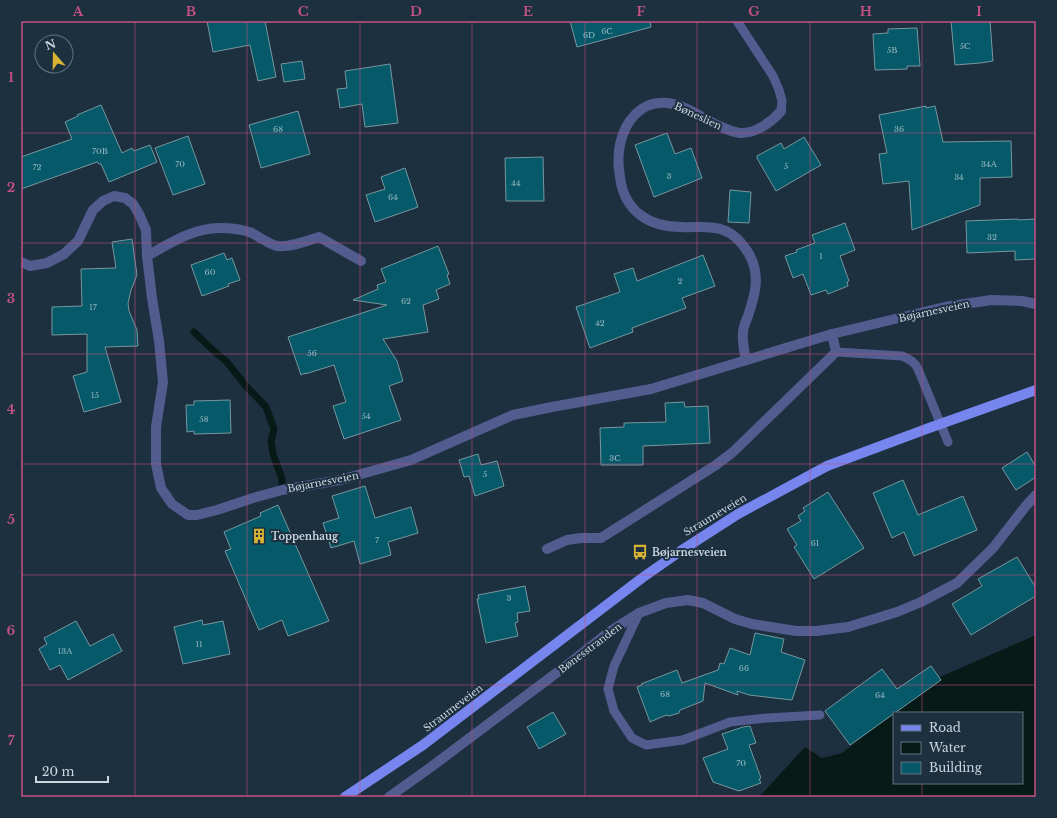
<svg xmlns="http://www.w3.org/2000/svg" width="1057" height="818" font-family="'Libre Baskerville',serif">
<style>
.water{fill:#081a17;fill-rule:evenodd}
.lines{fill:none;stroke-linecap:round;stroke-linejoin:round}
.stream{stroke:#081a17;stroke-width:7}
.building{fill:#055968;stroke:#77979f}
.lane{stroke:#525c8f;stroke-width:9}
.street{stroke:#525c8f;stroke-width:10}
.primary{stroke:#7686ee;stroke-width:10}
.grid{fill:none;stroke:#c45183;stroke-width:1;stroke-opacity:0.55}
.labels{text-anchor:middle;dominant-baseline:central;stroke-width:4;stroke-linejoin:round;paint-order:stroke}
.number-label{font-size:8px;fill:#99b7c2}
.street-label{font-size:10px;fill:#cad6e0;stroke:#1d3040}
.poi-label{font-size:10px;font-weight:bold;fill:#cad6e0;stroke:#1d3040;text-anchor:start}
.neatline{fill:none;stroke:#c45183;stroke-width:1.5}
.grid-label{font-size:13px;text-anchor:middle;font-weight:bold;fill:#c45183}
</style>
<rect width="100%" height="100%" fill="#1d3040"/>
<path class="water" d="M1036,635V797H759L805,747L822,758L842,753L895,712L926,683ZM894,713H1022V783H894Z"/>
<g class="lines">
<path class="stream" d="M194,332L216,353L226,361L246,386L266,407L274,429L271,441L273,454L282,479V490"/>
</g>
<path class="building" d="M207,21H265L276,77L258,81L250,45L213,52Z
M570,21H650L651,27L577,47Z
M951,21H990L993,61L980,63L955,65Z
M917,28L920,66H907V69L875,70L873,34L888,33V29Z
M302,61L305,79L284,82L281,64Z
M390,64L398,123L365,127L362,104L340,108L337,89L347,88L345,71Z
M101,105L122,153L132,148L134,151L150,145L157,162L109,182L101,164H99L97,162L21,189V157L72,139L65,122L78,116L77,115Z
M926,106V108L935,106L943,142L1011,141L1012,177L980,178V205L912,230L909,181L883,184L879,154L887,153L879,115Z
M298,111L310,154L261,168L249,125Z
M667,133L675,154L691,148L702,178L654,197L635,145Z
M188,136L205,184L173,195L155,148Z
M804,137L821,165L776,191L757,158V156L781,143L784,149Z
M543,157L544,201H506L505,158Z
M405,168L418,207L375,222L366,195L385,189L381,177Z
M730,190L751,192L749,223L728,222Z
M1018,219V220L1036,219V259L1015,260V251L967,253L966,221Z
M845,223L855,250L840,256L849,281L847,282L848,286L828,294L826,290L811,295L803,274L793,278L785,256L797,252L796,250L815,243L812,235Z
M132,239L137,275L131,290L128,303L129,311L137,330L138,346L105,347L121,402L84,412L73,376L87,372V334L52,335V307L82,306L81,269L116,268L112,242Z
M438,246L449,274L447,275L450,284L436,290L439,299L423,305L428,332L383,339L397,361L403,381L389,386L401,420L344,439L333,406L346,402L334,365L305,374V373L301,375L288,337L387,305L353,300L378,289L377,285L386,282L381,269Z
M224,253L227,260L232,258L240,280L228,284L229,286L202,296L191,265Z
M703,255L715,286L682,298L686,308L632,328L633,332L590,348L576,307L620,292L614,274L633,268L637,281Z
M230,400L231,433L194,434V431L187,432L186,405H194V401Z
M684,402L685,407L708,406L710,443L643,446V465H601L600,428L624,427V423L666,422L665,403Z
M1027,452L1036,467V477L1016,490L1002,468Z
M478,454L481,465L497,461L504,486L475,496L469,476L464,477L459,460Z
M903,480L918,515L963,496L977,530L914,556L904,532L892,538L873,493Z
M365,486L375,518L411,507L418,533L388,542L391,555L360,564L354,541L331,548L323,523L339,518L332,496Z
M828,492L864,548L814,579L794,547L797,545L787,529L801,521L798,516L805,511L803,508Z
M278,505L329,621L288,636L282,620L259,630L225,551L231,549L224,532L261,516L260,513Z
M1017,557L1036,588V596L971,635L952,604L982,586L978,579Z
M525,586L530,611L517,613L518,622L515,623L518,636L486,643L477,599H479L478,595Z
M202,620L203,625L223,621L230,654L183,664L174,627Z
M76,621L90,646L113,634L122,651L68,680L60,665L50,670L39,649L47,644L44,638Z
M755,633L784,639L781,652L805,660L792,700L749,695L737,691L738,695L705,683L703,701L680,710L679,713L669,716L666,715L650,722L637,687L642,685L641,684L677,670L682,683L718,670L720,663L724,664L730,648L750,655Z
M931,666L941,680L850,745L825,711L882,669L897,689Z
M553,712L566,734L539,749L527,727Z
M750,726L756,743L749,745L761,778L759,779L761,783L739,791L713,782L703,758L728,749L722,734L743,727Z"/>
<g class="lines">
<path class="lane" d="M737,21L773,76L779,90L782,101L781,111
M836,352L902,356C910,359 915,362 918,369L948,442
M639,613L614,666L608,689L614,711L632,738L646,745L683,740L730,722L767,718L820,715"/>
<path class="street" d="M147,256C169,244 193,228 219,228C229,228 242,229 252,233C259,237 271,245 277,246C289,248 307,241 319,237L361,261
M21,262L30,266L47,263L64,254L78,241L93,210L103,201L114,196L125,198L133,204L139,214L146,230L147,256L152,298L159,341L163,382L156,427V464L161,488L172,504L188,515H197L217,510L253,498L282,490L340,480L411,460L513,415L552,407L651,389L832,334L945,307L991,300L1022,301L1036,304
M746,360C744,351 742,342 743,333C743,327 746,321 748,316C755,295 761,275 749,254C743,244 735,234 723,230C710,225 694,228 681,227C649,227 624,211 620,177C617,160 618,143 626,127C631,118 638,110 647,106C672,95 695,114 717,125C724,128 731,132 740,133C755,134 772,122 781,111
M547,549L567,540L581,538H601L716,465L733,452L836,352L832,334
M389,797L431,767L575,659L609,632L639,613L666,603L688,600L703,603L735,619L752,624L796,631H816L848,627L897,612L921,602L957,583L993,548L1025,507L1036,495"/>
<path class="primary" d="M345,797L423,745L642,578L682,550L738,514L827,466L929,428L1036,390"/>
</g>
<path class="grid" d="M135,21V797M247,21V797M360,21V797M472,21V797M585,21V797M697,21V797M810,21V797M922,21V713M21,133H1036M21,243H1036M21,354H1036M21,464H1036M21,575H1036M21,685H1036M922,783V797"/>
<defs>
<symbol id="building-bare" viewBox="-9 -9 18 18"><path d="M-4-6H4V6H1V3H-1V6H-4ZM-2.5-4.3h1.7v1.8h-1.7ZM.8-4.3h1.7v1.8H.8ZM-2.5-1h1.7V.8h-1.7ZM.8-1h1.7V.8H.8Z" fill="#d9b434" stroke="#1d3040" stroke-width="2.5" paint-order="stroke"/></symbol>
<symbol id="bus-bare" viewBox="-9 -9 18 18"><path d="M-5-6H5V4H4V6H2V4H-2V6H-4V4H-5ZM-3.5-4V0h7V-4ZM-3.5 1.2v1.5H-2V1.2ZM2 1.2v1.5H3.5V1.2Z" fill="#d9b434" stroke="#1d3040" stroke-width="2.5" paint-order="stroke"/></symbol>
</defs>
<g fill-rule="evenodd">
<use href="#building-bare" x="248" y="525" width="22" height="22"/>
<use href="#bus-bare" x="629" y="541" width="22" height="22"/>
</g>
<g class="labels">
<g class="number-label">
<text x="607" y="31">6C</text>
<text x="589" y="35">6D</text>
<text x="965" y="46">5C</text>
<text x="892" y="50">5B</text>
<text x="278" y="129">68</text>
<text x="899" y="129">36</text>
<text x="100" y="151">70B</text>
<text x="180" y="164">70</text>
<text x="989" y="164">34A</text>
<text x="786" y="166">5</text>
<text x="37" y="167">72</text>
<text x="669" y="176">3</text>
<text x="959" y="177">34</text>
<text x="516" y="183">44</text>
<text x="393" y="197">64</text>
<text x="992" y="237">32</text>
<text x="821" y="256">1</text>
<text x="210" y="272">60</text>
<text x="680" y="281">2</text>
<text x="406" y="301">62</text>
<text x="93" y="307">17</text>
<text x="600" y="323">42</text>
<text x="312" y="353">56</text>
<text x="95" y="395">15</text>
<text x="366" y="416">54</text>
<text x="204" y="419">58</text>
<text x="615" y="458">3C</text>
<text x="485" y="474">5</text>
<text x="377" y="540">7</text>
<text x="815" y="543">61</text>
<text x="509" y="598">3</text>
<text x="199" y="644">11</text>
<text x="65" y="651">13A</text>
<text x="744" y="668">66</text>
<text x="665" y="694">68</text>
<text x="880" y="695">64</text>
<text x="741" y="763">70</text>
</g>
<g class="street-label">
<text transform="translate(698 116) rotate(25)">Bøneslien</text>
<text transform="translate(934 311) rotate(-12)">Bøjarnesveien</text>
<text transform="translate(323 482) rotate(-11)">Bøjarnesveien</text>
<text transform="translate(715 515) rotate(-31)">Straumeveien</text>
<text transform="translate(590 648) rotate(-37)">Bønesstranden</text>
<text transform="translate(453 708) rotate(-37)">Straumeveien</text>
</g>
<g class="poi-label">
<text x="271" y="536">Toppenhaug</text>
<text x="652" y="552">Bøjarnesveien</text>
</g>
</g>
<rect width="1057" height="818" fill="none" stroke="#1d3040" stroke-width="44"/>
<rect x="893" y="712" width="130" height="72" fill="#1d3040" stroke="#627280"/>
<rect x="901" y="725" width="20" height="6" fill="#7686ee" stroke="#627280"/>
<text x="929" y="732" font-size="12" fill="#cad6e0">Road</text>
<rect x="901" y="742" width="20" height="12" fill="#081a17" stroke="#627280"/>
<text x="929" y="752" font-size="12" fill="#cad6e0">Water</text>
<rect x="901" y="762" width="20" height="12" fill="#055968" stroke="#627280"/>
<text x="929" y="772" font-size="12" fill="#cad6e0">Building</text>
<g transform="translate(54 54) rotate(340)"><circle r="19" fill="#1d3040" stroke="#627280"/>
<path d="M0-3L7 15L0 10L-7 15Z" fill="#d9b434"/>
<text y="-6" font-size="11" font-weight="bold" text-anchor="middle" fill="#cad6e0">N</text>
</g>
<path d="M36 776v6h72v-6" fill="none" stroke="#cad6e0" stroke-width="2"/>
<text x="42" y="776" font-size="12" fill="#cad6e0" stroke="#1d3040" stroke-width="3" paint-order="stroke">20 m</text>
<rect x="22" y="22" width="1013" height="774" class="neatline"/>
<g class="grid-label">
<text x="78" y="16">A</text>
<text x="191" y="16">B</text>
<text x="303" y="16">C</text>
<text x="416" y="16">D</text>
<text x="528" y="16">E</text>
<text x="641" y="16">F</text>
<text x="754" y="16">G</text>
<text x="866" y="16">H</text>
<text x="979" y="16">I</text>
<text x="11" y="82">1</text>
<text x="11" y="192">2</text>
<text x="11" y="303">3</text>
<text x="11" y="414">4</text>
<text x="11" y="524">5</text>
<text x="11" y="635">6</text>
<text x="11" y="745">7</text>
</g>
</svg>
